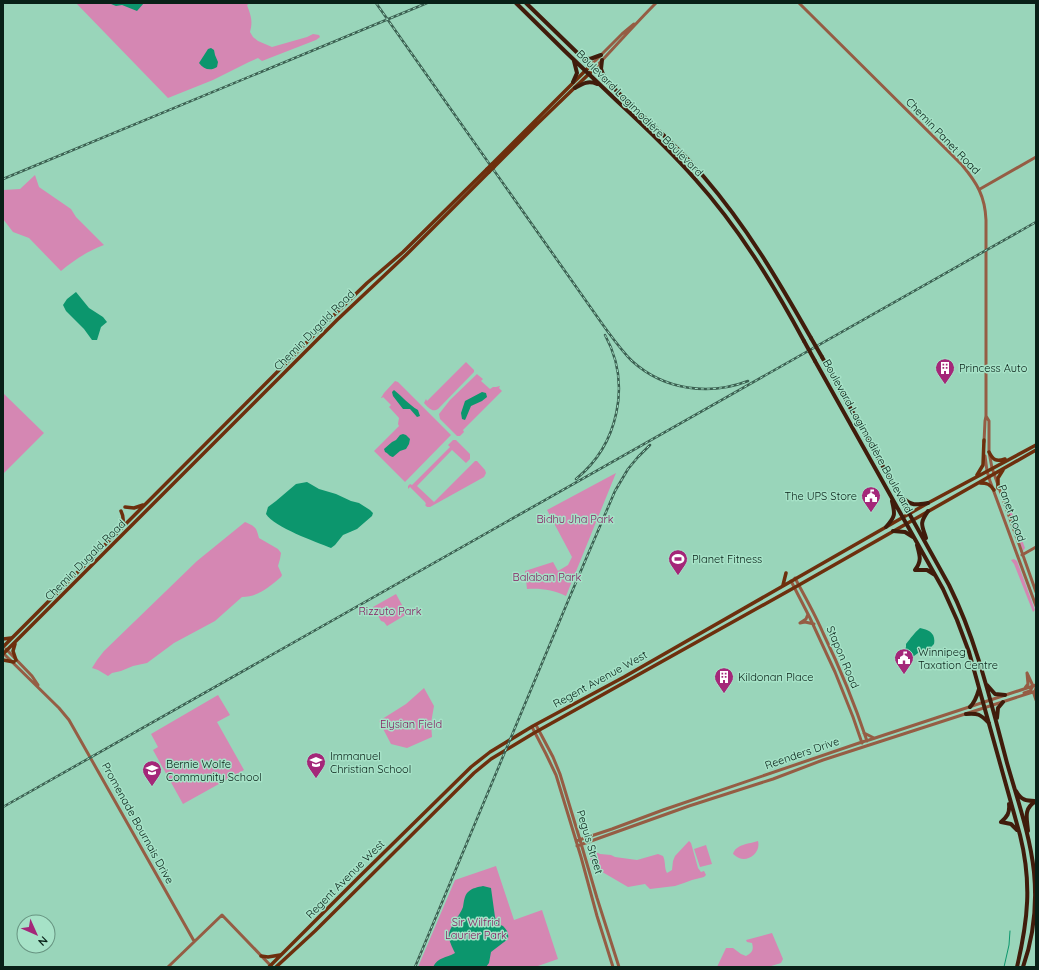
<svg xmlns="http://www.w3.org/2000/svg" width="1039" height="970" font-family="Quicksand,sans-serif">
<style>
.green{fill:#d587b3}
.water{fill:#0c966d}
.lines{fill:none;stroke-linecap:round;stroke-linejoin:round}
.stream{stroke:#0c966d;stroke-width:1}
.tertiary{stroke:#955d44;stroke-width:3}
.secondary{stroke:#6d2f0d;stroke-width:3.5}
.primary{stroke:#401c0b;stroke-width:4}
.rail-casing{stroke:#3b6051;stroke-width:2.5}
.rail{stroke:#a6e2c7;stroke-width:1;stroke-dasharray:3;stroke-linecap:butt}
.secondary-bridge{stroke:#6d2f0d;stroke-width:3.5}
.primary-bridge{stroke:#401c0b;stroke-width:4}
.labels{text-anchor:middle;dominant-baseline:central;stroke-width:3;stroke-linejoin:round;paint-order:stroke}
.street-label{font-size:11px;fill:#082017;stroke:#a6e2c7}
.poi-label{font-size:11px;fill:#082017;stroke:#a6e2c7;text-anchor:start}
.park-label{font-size:11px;fill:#862063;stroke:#a6e2c7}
</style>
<rect width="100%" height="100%" fill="#99d5ba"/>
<path class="green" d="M76,3H250L247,5C251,16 253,21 250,32L253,37L258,41L272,47L307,37L313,34L319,35L320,37L316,40L262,61L258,58L249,62L213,80L168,98Z
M35,175L39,187L71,209L76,217L104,245C88,251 74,260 61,271L29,238L13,232L3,219V190L20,189Z
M466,362L474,370V372L438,409C432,413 428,407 424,403L426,399L427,401Z
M477,374L478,375L483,379L481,381L490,389L493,387H496L500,386L499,388L502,391L463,430L464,432L460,436H457L440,419L439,414L450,400Z
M395,381L398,382L451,435L405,482L374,451L399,426L398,424L399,418L389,407L391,405L383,397L382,398H381L384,393Z
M3,393L44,433L3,474Z
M453,440H456L470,454V459L466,463L452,450L417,486L434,502L475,461H477L485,470L486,473L484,477L430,507H427L425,505L426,504L425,502L410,487L408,489V486L410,484L412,485L450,447L448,445Z
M616,473L566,596C554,590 541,588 527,589L525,571L553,562L558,571L568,565L572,557L547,510Z
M1004,500L1008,502L1025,548L1023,551Z
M245,522C256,527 256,527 259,538L278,549L281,553L280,559L278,566L282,575L281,577C269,587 258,597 242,597L215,621L174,643L147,663L133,666L121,671L112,673L108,676L98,670L92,668L97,660L104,651L197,561Z
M1014,559L1017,561L1035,610L1033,612L1014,564L1011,560Z
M396,594L407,614L387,626L384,622L381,621L373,607Z
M424,688L434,706L431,723L432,737L407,748L391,744L379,721L406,704Z
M218,695L230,715L217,722L244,770L183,804L153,750L158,747L151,734Z
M689,841L691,843L698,868L701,872L704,871L706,875L704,877L692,880L684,883L675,886L650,889L645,884L628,887L592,866L588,849L593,850L600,854L611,855L615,857L637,860L658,854L663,856C666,862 664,868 667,873L672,870L673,861L675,856Z
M758,841C761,852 749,862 739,858C736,857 735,855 733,854C736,844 749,844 758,841Z
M706,845L712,864L700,867L694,849Z
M496,866L514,920L542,910L558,959L535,967H418L455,880Z
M772,933L783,959L781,963L768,967H717L726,948H733L741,954L746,956C752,953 754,950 752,943L747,942L746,940Z"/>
<path class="water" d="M110,3H144L137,11L122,5L116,6L111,4Z
M211,48L214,50L215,55L218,62L217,67C211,71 204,70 199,63L208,49Z
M76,292L89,308L103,317L107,322L101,327L97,340H92L84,329L66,311L63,305L67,299Z
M394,390C402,396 409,405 418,410L420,416L417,417L410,409H403L393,396L392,392Z
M482,392L486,393L487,397L482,401L471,406L466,418L465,420L462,419L461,413L465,401Z
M403,434L406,435L410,439L409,444L406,449L400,451L393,457C390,457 388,453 385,452L384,449L392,442L396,440L400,435Z
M307,482L319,489L336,494L351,501L359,503L370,510L373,513L372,516L357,529L343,535L335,545L331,548C316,542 274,527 266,514L268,507L276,501L296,484Z
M920,628C929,630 936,633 934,644L925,653H918L910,659L902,658L906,647V644C911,638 914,633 920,628Z
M483,886L491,888L495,917L498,924L503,926C507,930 509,933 508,939L491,952L489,963L486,967H433C438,957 446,958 455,953C453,949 450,943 449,938C447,929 460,916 463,907C464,902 464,896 468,892C472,888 478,887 483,886Z"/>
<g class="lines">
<path class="stream" d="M1004,967L1009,945L1010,931"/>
<path class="tertiary" d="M799,3L962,165C977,183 985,196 986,220V416L985,421L984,442
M590,66L622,34L634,24
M594,69C615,47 635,24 656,3
M980,189L1036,157
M986,416L989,421V452L992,468L1036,592
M985,456L987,471L990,481L1036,606
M1022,555L1036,547
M795,578C805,597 815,614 823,633C840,668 855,705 867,741
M791,581L810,618L835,672L853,717L862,743
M800,623L805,622L814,624
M800,623L806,619L808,614
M6,649L32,676L38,685
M3,653L59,708L69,720L194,941
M1025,688L1028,684L1027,673
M1036,688L1034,694L1036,700
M1024,693L1030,691L1033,686L1027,673
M536,725L553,757L560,774L580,840L597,898L619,967
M532,727L546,754L556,775L581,857L597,916L613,967
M864,733L874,738
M576,841L612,829L663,810L862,742L869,740L1036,685
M577,846L689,806L773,779L823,760L1036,691
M168,967L222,915L272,967"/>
<path class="secondary" d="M492,164L590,66
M494,167L537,124L594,69
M989,452C993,460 996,462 1005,459
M977,475L983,465L984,440
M980,483C987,483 990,484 994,490
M998,488V478L1003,470
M125,507L134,508L143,505
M121,511C124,517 124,521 122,527
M783,585L786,573
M3,639L11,638
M15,644L13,651L16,660
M3,647L333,316L367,283L403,252L487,169
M3,654L337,320L406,255L489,172
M3,660L14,662
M261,956L268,957L280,955
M269,967L358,878L471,767L490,752L533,726L624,677L928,503L1036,445
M276,967L315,931L474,773L491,759L534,733L799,585L1036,450"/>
<path class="primary" d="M516,3C549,36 582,68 616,100C643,125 671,151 695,179C739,228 773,284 804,341
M526,3C560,36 594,69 628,102C654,126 681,150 704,177C747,227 778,280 811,338
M583,58L590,59L601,55
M602,60L601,69L604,77
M573,82L577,73L574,61
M575,88C582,84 588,80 597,84
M822,357L949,585C977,641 991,703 1007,763C1017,798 1030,835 1034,872C1037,904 1034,936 1023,967
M815,361L943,589L957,620L969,652L1020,835C1032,883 1028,920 1017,967
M903,498C912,506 916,505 928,503
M886,527C896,516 895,514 892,501
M893,531L905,532L913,537
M926,538C922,525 919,524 928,511
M915,570C922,561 920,556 917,545
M915,570H927L935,575
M987,685L995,694L1005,695
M970,707C975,702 977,696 979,689
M966,714C978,713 980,714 989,723
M997,718L998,708L1003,702
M1016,791C1021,800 1026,801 1035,801
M1001,822C1007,817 1010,813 1009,804
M1001,822L1011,824L1017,830
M1028,831C1027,818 1023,809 1036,801"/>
<defs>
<path id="rail" d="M376,3L603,325C612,337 621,350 632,361C664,390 709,396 748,381
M3,179L427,3
M576,479C618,445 632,384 605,335
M3,807L1036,222
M415,967L568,601L615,491L628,469L638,457L650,445"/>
</defs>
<use href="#rail" class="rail-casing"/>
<use href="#rail" class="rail"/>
<path class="secondary-bridge" d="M487,169L492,164
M489,172L494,167"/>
<path class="primary-bridge" d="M811,338L822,357
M804,341L815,361"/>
</g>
<defs>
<symbol id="building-pin" viewBox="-11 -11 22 30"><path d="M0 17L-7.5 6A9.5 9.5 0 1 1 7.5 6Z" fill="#a42779" stroke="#a6e2c7"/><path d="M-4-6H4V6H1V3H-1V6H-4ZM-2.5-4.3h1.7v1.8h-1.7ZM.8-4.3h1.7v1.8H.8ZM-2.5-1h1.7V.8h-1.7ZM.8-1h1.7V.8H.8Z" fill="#fff"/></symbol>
<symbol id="civic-pin" viewBox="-11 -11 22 30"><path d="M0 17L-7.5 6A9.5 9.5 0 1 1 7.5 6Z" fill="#a42779" stroke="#a6e2c7"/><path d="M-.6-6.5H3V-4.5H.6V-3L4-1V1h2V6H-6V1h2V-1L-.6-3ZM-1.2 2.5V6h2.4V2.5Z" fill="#fff"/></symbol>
<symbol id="stadium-pin" viewBox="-11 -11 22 30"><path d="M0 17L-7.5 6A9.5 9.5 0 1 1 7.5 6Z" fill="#a42779" stroke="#a6e2c7"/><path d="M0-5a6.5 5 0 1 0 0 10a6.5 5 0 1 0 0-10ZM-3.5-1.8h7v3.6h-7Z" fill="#fff"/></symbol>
<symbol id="school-pin" viewBox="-11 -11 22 30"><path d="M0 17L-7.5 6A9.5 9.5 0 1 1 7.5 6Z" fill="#a42779" stroke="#a6e2c7"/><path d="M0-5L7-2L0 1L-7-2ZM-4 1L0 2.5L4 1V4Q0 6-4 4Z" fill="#fff"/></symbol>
</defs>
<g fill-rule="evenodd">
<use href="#building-pin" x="934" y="357" width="22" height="30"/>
<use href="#civic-pin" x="860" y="485" width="22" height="30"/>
<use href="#stadium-pin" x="667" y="548" width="22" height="30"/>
<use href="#civic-pin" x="893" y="647" width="22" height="30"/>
<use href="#building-pin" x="713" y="666" width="22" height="30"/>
<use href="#school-pin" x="305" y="751" width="22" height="30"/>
<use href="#school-pin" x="141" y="759" width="22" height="30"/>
</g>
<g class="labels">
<g class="street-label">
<text transform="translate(640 113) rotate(45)">Boulevard Lagimodière Boulevard</text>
<text transform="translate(943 136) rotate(46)">Chemin Panet Road</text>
<text transform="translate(314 330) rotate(-45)">Chemin Dugald Road</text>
<text transform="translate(868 436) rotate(61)">Boulevard Lagimodière Boulevard</text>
<text transform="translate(1012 513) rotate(70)">Panet Road</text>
<text transform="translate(85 560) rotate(-45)">Chemin Dugald Road</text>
<text transform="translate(843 657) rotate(67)">Stapon Road</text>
<text transform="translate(600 679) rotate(-29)">Regent Avenue West</text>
<text transform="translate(802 753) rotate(-19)">Reenders Drive</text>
<text transform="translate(138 823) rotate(61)">Promenade Bournais Drive</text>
<text transform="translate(590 842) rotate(73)">Peguis Street</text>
<text transform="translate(345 879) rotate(-45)">Regent Avenue West</text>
</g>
<g class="poi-label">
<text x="959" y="368">Princess Auto</text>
<text x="857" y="496" text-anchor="end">The UPS Store</text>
<text x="692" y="559">Planet Fitness</text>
<text x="918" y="652">Winnipeg<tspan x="918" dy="13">Taxation Centre</tspan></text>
<text x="738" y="677">Kildonan Place</text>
<text x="330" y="756">Immanuel<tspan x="330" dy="13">Christian School</tspan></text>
<text x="166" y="764">Bernie Wolfe<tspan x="166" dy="13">Community School</tspan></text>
</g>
<g class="park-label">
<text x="575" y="519">Bidhu Jha Park</text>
<text x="547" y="577">Balaban Park</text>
<text x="390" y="611">Rizzuto Park</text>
<text x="411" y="724">Elysian Field</text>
<text x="476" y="922">Sir Wilfrid<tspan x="476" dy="13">Laurier Park</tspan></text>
</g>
</g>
<rect width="1039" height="970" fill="none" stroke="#082017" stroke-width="8"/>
<g transform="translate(36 934) rotate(135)"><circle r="19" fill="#a6e2c7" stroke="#679481"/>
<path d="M0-3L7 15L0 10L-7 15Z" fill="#a42779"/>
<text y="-6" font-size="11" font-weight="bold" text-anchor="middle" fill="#082017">N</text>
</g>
</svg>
